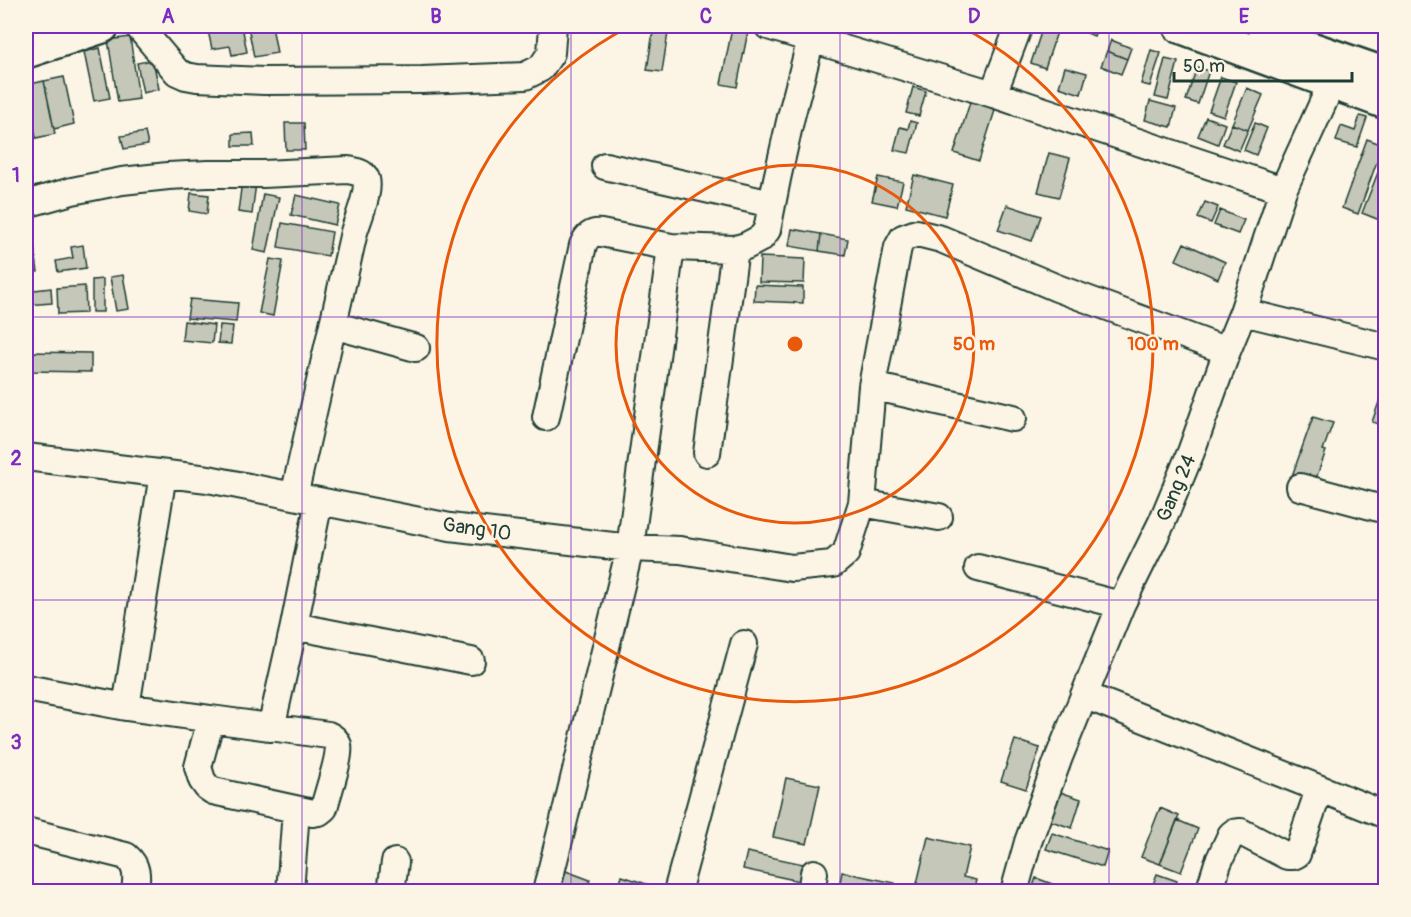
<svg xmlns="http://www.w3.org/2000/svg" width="1411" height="917" font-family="Pangolin,sans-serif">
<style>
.building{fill:#c5c7b9;stroke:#1f3d34;stroke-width:1.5}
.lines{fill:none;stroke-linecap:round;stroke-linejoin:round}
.street-casing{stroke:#1f3d34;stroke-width:30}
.highway-casing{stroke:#1f3d34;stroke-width:38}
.street{stroke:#fcf5e5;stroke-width:26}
.highway{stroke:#fcf5e5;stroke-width:33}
.grid{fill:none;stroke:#7b2cbf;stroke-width:1.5;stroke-opacity:0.55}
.ring{fill:none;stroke:#e8590c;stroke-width:3}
.labels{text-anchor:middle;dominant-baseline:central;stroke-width:4.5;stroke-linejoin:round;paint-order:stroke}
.street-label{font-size:20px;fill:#1f3d34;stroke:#fcf5e5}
.centre{fill:#e8590c;stroke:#fcf5e5;stroke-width:3}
.ring-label{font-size:18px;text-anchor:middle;font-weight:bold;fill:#e8590c;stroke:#fcf5e5;stroke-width:4.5;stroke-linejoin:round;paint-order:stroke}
.neatline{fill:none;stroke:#7b2cbf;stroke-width:2}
.grid-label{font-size:20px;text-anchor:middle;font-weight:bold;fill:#7b2cbf}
</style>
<rect width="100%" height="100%" fill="#fcf5e5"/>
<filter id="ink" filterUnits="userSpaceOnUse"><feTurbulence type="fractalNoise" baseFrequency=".0167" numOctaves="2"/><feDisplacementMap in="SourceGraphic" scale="12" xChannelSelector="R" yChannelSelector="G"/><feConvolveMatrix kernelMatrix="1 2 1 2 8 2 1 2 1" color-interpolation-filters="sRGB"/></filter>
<g filter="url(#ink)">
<path class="building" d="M207,26H242L247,52L232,55L230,46L212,49Z
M248,26H272L277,53L254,57Z
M654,26H669L662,72L647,70Z
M1043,26H1059L1045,68L1031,63Z
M1074,26H1098L1094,36L1073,27Z
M732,28L748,31L737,87L721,84Z
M130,37L139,99L118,102L108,40Z
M1111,40L1131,48L1127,59L1107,51Z
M100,48L110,98L94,101L84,52Z
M1151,50L1161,53L1150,86L1141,84Z
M1107,51L1127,59L1121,74L1101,66Z
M1165,59L1178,62L1168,100L1155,97Z
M153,60L159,89L143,93L137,63Z
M1065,67L1087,73L1081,94L1059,87Z
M1197,67L1209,71L1198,104L1186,100Z
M64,77L74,124L54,129L44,81Z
M1221,77L1236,82L1224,116L1209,111Z
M44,81L55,134L36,138L26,85Z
M913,87L926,91L919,116L906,113Z
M26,88L36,138L26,140Z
M1247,88L1263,95L1248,130L1232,124Z
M972,96L997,104L979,161L954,153Z
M1150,101L1176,108L1171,127L1145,120Z
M1360,116L1367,118L1357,147L1336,141L1341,126L1355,131Z
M1206,117L1225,124L1218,144L1198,136Z
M910,121L917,123L909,153L894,150L900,127L908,129Z
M285,123H304L305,150H286Z
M1255,123L1267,128L1256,155L1244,150Z
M1232,124L1248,130L1239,151L1223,144Z
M145,132L148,145L124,149L121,136Z
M253,133L254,146H233V134Z
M1367,139L1383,145L1358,214L1342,208Z
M1386,152V211L1382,221L1362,213Z
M1049,153L1070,158L1059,197L1038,192Z
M914,175L953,185L945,216L906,206Z
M878,177L903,182L897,206L872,201Z
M242,181L256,183L252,214L238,212Z
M191,193L209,195L207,214L189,211Z
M263,194L279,197L267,253L253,250Z
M296,195L340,205L335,225L291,215Z
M1205,202L1218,207L1211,223L1198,218Z
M1007,205L1041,216L1032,241L998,230Z
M1220,210L1244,220L1238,234L1214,225Z
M282,223L332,232L328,256L278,247Z
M792,229L821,234L819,251L789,246Z
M821,234L848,239L845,255L819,251Z
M1184,243L1225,262L1218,279L1176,260Z
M34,244L38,272L26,274V246Z
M83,245L86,268L58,272L56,261L73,258L71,247Z
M760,257L805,259L804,283L759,282Z
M270,259L283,261L273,316L259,313Z
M123,275L129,309L116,311L110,277Z
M103,279V312H92V280Z
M755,285L803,287V303L754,301Z
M85,286L86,313L58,314L57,288Z
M51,288L52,303L26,305V291Z
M190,299L238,303L236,322L187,318Z
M184,321L214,325L212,343L182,340Z
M220,325L233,326L231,344L218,343Z
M28,352L91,353V372L28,371Z
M1386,382V426L1372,422Z
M1313,417L1333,423L1323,450L1326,451L1314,484L1292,476Z
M1015,740L1040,748L1026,789L1001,781Z
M786,778L820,785L807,844L773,837Z
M1051,789L1081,799L1072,828L1042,818Z
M1160,808L1179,816L1160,864L1141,857Z
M1177,820L1198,829L1181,872L1160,864Z
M1052,833L1108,851L1103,867L1046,849Z
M928,837L970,847L963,877L976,880L973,892H915Z
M747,852L808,865L804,882L743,869Z
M558,868L590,880L586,892H566L552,887Z
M842,872L895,883L893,892H838Z
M1157,874L1177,881L1173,892H1150Z
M622,876L665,890V892H617Z
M1036,878L1074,892H1031Z"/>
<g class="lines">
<defs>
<path id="street" d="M138,26L177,72L186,76L197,78L264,81L422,80L525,76L541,68L551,53L553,26
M768,26L993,94L1283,190
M993,94L1019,26
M605,166L772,204
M26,204L72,191L122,181L168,176L208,174H263L348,170C353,171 362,172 365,177C372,187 357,221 354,232L294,496
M1243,312L1386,347
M333,325L416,348
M872,386L1013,418
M546,417L583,245C587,236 592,232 601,233L671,247L735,249L746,246L761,238L767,230L777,179L791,117L811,39
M707,453L735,249
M26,457L208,479L450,527L630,548L680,550L792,568L833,564L846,553L862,503L872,386L898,247L903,238L917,233L941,239L1057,288L1227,351
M1300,487L1386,510
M862,503L939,517
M978,568L1121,605
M294,626L471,661
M26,688L126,707L211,719L198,767L202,780L207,787L213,791L313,813L319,812L324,808C327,795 341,756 338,745C336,739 333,737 328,735L211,719
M1084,695L1386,815
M126,707L163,474
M271,728L294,626L319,501
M26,831L126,856C138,866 137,877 135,892
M290,892L296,810
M391,892L395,862
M546,892L562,828L630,548L671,247
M677,892L744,644
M811,892L814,873
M1014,892L1028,842L1059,757L1121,605L1162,522L1191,452L1227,351L1243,312L1283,190L1332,83
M1209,892L1218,863L1231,835L1233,833L1241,832L1287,856H1293L1297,854L1319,790"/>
<path id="highway" d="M1180,26L1386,102
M1265,33L1386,75
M26,51L102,26"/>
</defs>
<use href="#street" class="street-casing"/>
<use href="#highway" class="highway-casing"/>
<use href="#street" class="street"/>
<use href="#highway" class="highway"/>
</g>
</g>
<path class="grid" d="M302,26V892M571,26V892M840,26V892M1109,26V892M26,317H1386M26,600H1386"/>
<g class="ring">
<circle cx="795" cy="344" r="179"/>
<path d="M960 26A358 358 0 1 1 630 26"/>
</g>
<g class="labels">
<g class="street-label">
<text transform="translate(1176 488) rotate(-67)">Gang 24</text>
<text transform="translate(477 529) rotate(8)">Gang 10</text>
</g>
</g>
<circle cx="795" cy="344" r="9" class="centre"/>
<g class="ring-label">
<text x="974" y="350">50 m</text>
<text x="1153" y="350">100 m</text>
</g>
<rect width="1411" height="917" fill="none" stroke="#fcf5e5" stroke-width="66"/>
<path d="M1174 72v9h178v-9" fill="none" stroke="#1f3d34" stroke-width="3"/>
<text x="1183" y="72" font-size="18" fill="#1f3d34" stroke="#fcf5e5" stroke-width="4.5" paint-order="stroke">50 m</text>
<rect x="33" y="33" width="1345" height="851" class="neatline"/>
<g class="grid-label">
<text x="168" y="23">A</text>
<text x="436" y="23">B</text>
<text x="706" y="23">C</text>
<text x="974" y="23">D</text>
<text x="1244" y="23">E</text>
<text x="16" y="182">1</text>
<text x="16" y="465">2</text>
<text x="16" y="749">3</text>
</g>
</svg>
